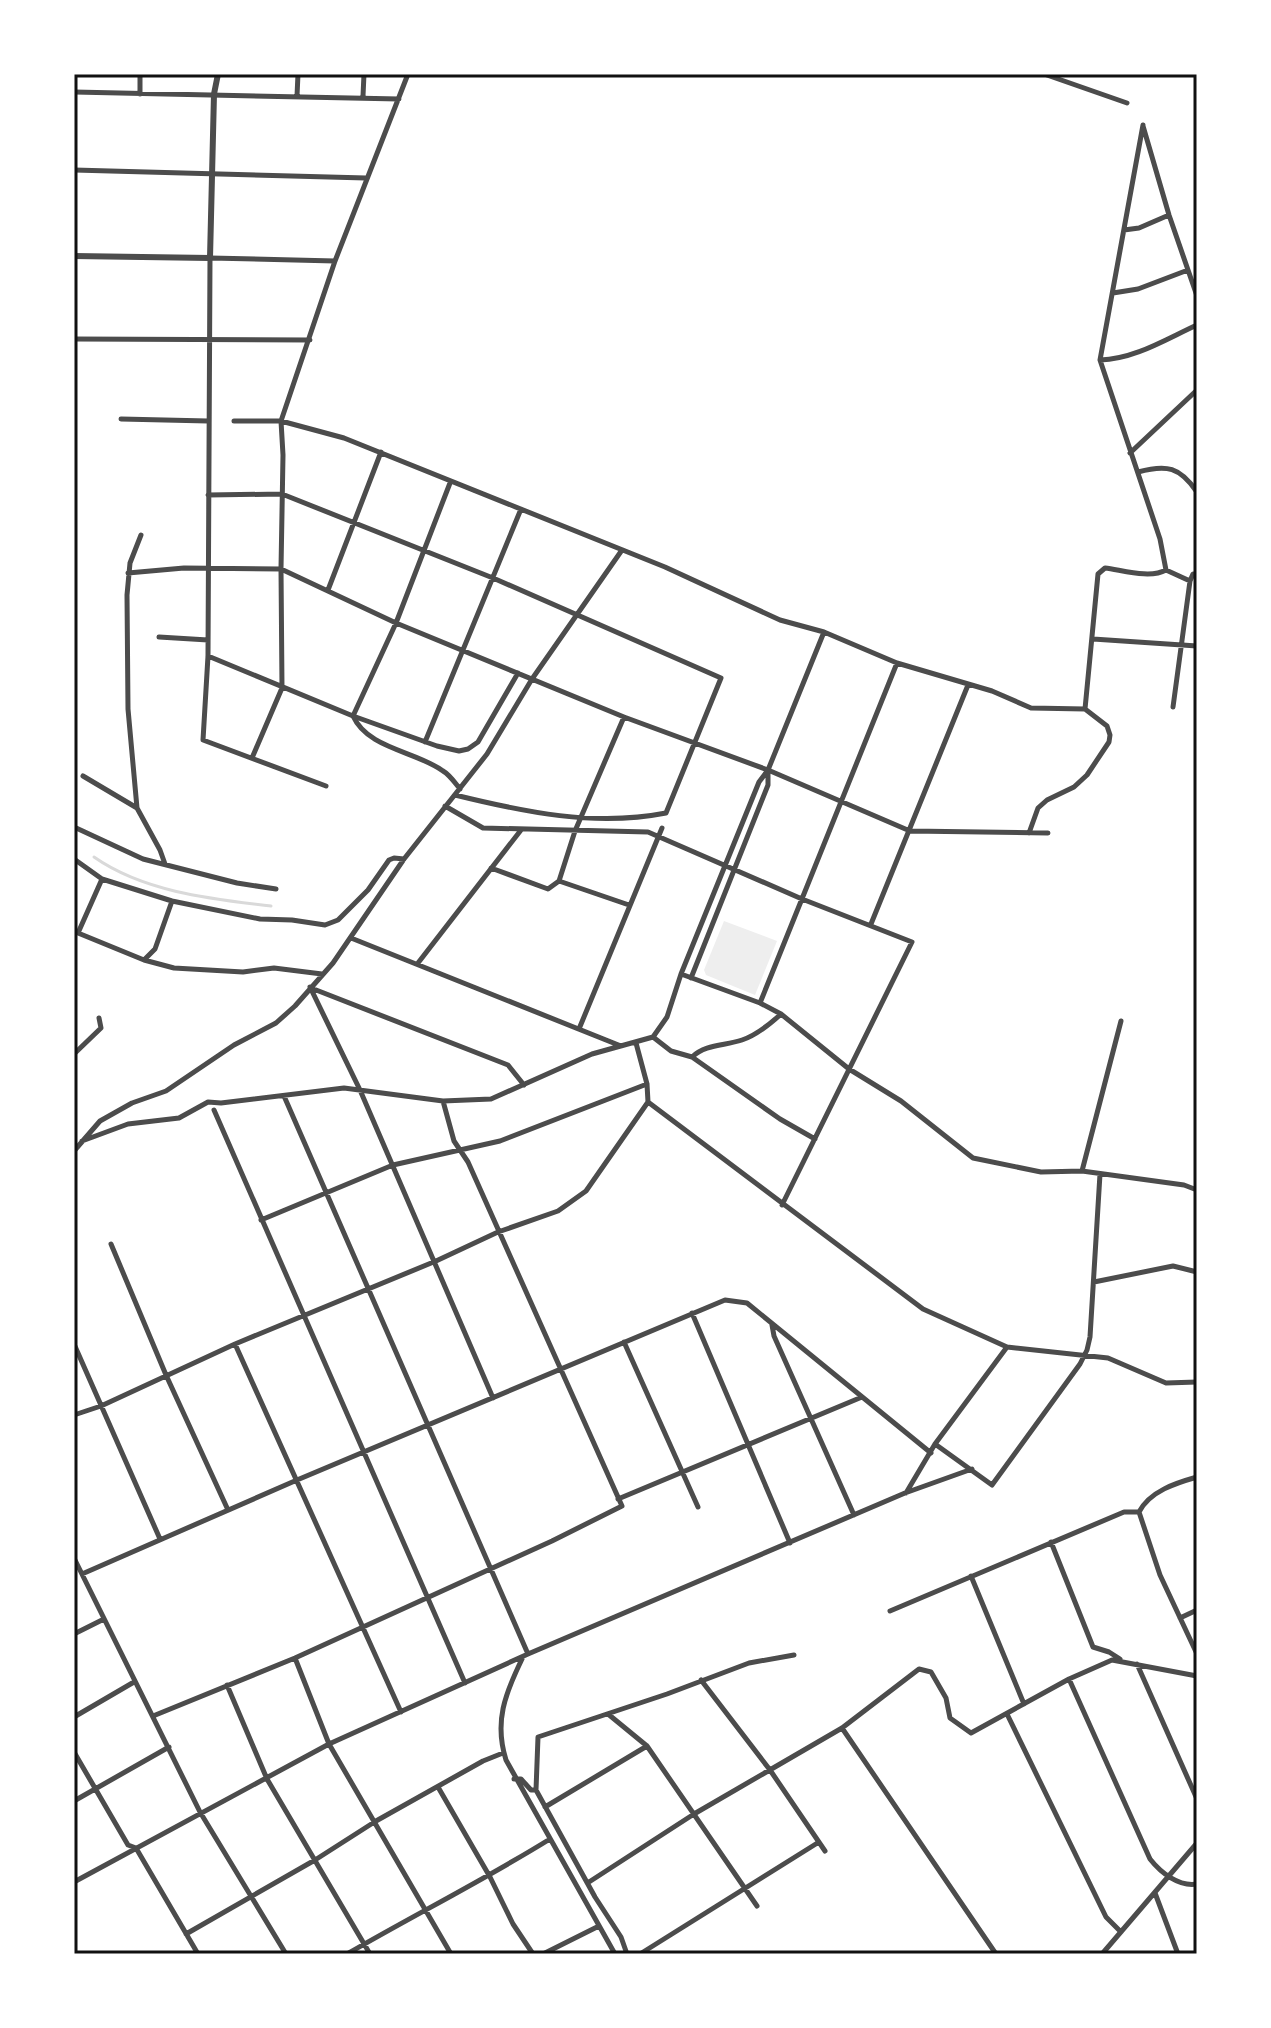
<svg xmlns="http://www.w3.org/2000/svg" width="1271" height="2028" font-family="'DM Sans',sans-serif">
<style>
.green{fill:#eee}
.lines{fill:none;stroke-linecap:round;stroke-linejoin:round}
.stream{stroke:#d9d9d9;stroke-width:3}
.minor{stroke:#4c4c4c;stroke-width:5}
.tertiary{stroke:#4c4c4c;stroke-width:6}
.neatline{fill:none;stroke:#111;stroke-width:3}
</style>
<rect width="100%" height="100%" fill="#fff"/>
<path class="green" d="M724,921L777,941L755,995L706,975L704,970Z"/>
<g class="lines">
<path class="stream" d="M94,857C144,892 211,899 271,906"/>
<path class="minor" d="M1044,74L1127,103
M74,92L399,99
M140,94V74
M297,96L298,74
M363,96L364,74
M1143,126L1169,215L1197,296
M74,170L366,178
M1124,230L1139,228L1169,215
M1113,293L1138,289L1188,270
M74,339L310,340
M1100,360C1135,359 1166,339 1197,325
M121,419L208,421
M234,421H281L344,438L665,567L780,620L824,632L897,663L992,691L1031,708L1085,709L1107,726L1110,735L1109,742L1087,775L1074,787L1047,800L1038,808L1029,833
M1130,453L1197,390
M1138,472C1167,464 1180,467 1197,492
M450,483L396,623L353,716C368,749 416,751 443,771C450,775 455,783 460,789
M208,495L282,494L493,578L721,678L666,813C595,827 524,812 455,795
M141,535L130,563L127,595L128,709L137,808L160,850L165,864
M1166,570L1190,581L1193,574H1197
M128,573L184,568L281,569L396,623L624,717L768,770L910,831L1048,833
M328,590L381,452
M159,637L208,640
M1093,639L1197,646
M208,656L353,716L437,746L459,751L468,749L478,742L518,673
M1173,707L1190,581
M1085,709L1098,574L1105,568C1122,570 1150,579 1166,570L1160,539L1100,360L1143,125
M624,717L575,831L559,881L629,905
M425,742L521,509
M252,758L282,688L281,569L283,455L281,421L335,261
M83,776L137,808
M326,786L203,740L208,656L210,258L335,261L408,74
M445,806L483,828L648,832L802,899L912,942L782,1205
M74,827L143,859L237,883L276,889
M74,859L102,879L172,901L260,919L292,920L325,925L338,920L368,890L389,860L394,858L404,859
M491,868L548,889L559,881
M102,879L78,933L144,960L174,968L243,972L274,968L322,974
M871,924L968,685
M351,938L621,1046
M145,959L155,949L172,901
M418,963L521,830
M681,974L760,1003L781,1014L849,1069L901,1101L973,1158L1041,1172L1082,1171L1184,1185L1197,1190
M691,978L768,785V771
M310,987L360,1090L493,1398
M311,988L508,1065L524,1085
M760,1003L897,663
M579,1029L662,828
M653,1037L671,1051L692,1057L780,1119L815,1139
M74,1054L101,1028L99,1018
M692,1057C706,1044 724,1046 742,1040C757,1035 769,1025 781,1014
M284,1096L528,1654
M648,1102L923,1309L1007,1347L1108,1358L1166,1383L1197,1382
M214,1110L465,1683
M82,1141L128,1124L179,1118L208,1102L221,1103L344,1088L443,1101L491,1099L592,1054L653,1037L667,1017L681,974L759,782L768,770L824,632
M74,1151L100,1121L132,1103L166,1091L234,1045L276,1023L295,1006L333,963L404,859L487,754L532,679L622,550
M1082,1171L1121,1021
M261,1220L393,1165L500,1141L647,1084
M111,1244L166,1375L228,1510
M1094,1282L1173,1266L1197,1272
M692,1313L790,1543
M772,1325L774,1336L854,1515
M624,1342L698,1507
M74,1344L160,1539
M235,1344L401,1712
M74,1415L101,1406L235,1344L436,1261L498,1232L558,1211L586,1191L648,1102L647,1084L636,1043
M935,1444L992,1485L1080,1364L1087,1350L1090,1337L1100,1174
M1197,1477C1176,1483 1150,1491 1139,1512L1160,1575L1197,1654
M906,1493L935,1444L1007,1347
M618,1499L862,1397
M1051,1542L1093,1647L1109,1652L1120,1659
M74,1558L200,1812L286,1954
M82,1574L297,1480L725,1300L747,1303L931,1453
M971,1576L1024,1704
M890,1611L1124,1512H1139
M1180,1618L1197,1610
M74,1634L104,1619
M295,1658L329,1744L451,1954
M522,1659C505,1694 494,1722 506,1760L615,1954
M1137,1664L1197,1799
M1069,1679L1150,1859C1161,1873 1179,1887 1197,1884
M701,1680L770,1770L825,1851
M227,1685L267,1779L370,1954
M608,1714L647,1746L757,1906
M1007,1714L1106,1917L1121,1932
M153,1716L295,1658L552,1541L622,1506L468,1162L454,1141L443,1101
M74,1717L134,1682
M842,1728L996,1954
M74,1752L128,1845L136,1848L198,1954
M514,1779H521L531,1790H536
M438,1787L490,1877L513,1924L533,1954
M74,1801L169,1747
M545,1807L647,1746
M74,1882L329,1744L528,1654L905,1493L972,1469
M589,1882L694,1814L842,1728L919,1669L931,1672L946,1698L950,1718L971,1733L1069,1679L1112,1660L1197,1676
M1155,1893L1178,1954
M186,1934L315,1860L376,1821L483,1761L503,1753
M347,1954C414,1915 484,1880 550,1839
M543,1954L599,1926
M627,1954L621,1937L595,1897L536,1790L538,1737L667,1694L749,1663L794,1655
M640,1954L819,1842
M1102,1954L1197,1843"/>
<path class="tertiary" d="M74,256L210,258L214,94L218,74"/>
</g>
<rect width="1271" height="2028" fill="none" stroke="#ffffff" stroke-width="152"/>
<rect x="76" y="76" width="1119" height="1876" class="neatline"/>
</svg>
